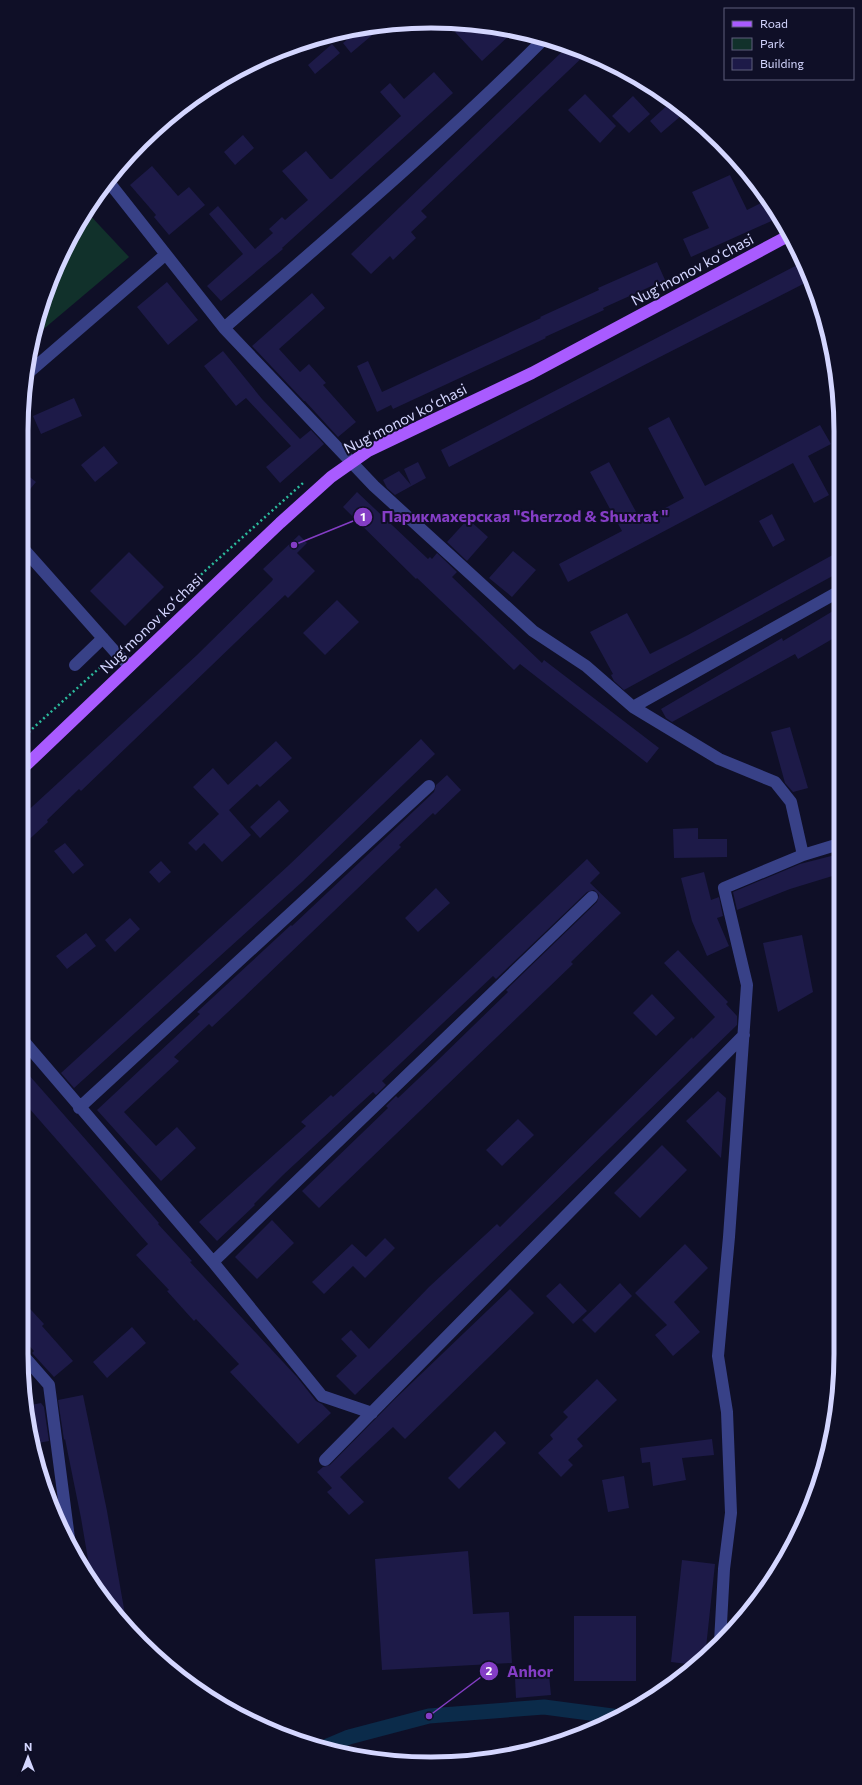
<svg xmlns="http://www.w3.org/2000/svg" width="862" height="1785" font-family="Commissioner,sans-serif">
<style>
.green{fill:#11312b}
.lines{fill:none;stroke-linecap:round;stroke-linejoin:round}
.canal{stroke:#0b2b4a;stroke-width:15}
.building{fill:#1d1a48}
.path{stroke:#2cbb9d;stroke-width:2.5;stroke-dasharray:2 3;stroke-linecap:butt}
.minor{stroke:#384187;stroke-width:12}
.major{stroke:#a95bff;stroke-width:12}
.labels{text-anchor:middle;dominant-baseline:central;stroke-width:4;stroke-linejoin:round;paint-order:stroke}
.street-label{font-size:15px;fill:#d4d6ff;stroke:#0f0f27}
.rim{fill:none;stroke:#d4d6ff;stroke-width:5}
.leader{fill:none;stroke:#843dc5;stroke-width:1.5}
.callout-dot{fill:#843dc5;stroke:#0f0f27;stroke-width:1.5}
.mark-label{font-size:12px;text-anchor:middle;font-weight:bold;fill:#fff}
.callout-label{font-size:16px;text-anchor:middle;font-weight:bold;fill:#843dc5;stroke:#0f0f27;stroke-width:4;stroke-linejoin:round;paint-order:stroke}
</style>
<rect width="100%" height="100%" fill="#0f0f27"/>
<path class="green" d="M86,211L129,257L33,338L52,274Z"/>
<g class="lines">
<path class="canal" d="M323,1748L349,1737L429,1716L544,1707L620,1717"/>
</g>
<path class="building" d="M464,24L467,25L474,32L480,26L515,30L482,61L455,32Z
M383,26L351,53L343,43L361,28Z
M332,44L340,53L315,74L308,65Z
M568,46L588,52L421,211L427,217L411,232L416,238L393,260L390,256L371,274L351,254Z
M434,72L453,93L282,248L283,249L221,301L207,286L243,254L209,214L218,206L255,249L273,233L269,229L282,217L285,220L308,200L282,171L306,151L330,179H332L401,116L380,92L390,83L404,99Z
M585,94L616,126L600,143L568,110Z
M633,96L650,114L629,133L612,116Z
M671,102L682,115L661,133L650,121Z
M243,135L254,148L235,165L224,152Z
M152,166L178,196L189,187L205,205L169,235L154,217L156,215L130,185Z
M730,175L747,210L767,200L778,218L691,257L683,239L709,228L692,192Z
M657,262L665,280L603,308L604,310L545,337L546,338L393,409L391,405L377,412L357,366L368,361L382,392L541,318L540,317L599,290L598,288Z
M803,262L811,280L650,362L449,467L441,450Z
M167,282L198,320L168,345L137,307Z
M312,293L325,308L279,349L300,372L309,364L326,383L323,385L356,422L338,437L305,401H304L252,346Z
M223,351L262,399L300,439L311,430L324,444L280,483L266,467L291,446L246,398L236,406L204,366Z
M74,398L82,416L41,434L33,416Z
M669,417L705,486L820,425L831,444L808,456L829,495L814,503L793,463L568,582L559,564L622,531L590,472L609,462L641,521L684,498L648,428Z
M104,446L118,463L95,482L81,465Z
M418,462L426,478L395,495L387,488L383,480L399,471L411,485L404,469Z
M21,470L36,482L21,500Z
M357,492L428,559L430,557L432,559L437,553L457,572L452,577L542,663L544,660L659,748L647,763L520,664L514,670L417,578L416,579L343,507Z
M772,514L785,540L773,547L759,521Z
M468,519L488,537L467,561L447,542Z
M299,535L307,543L297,553L315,571L288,598L285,595L81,791L79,789L47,820L48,822L21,847V817L197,655L272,581L273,579L263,569Z
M513,551L536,570L512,597L489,578Z
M129,552L164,587L125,626L90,591Z
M838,552V573L624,690L614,681L611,675L613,674L590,632L627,613L650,654L688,635Z
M337,600L359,622L325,655L303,633Z
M838,608V638H834L798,659L795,654L672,722L666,718L661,709L782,638L783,641Z
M790,727L808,788L793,792L785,783L771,732Z
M421,739L435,754L302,882L74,1088L61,1073L288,866Z
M276,741L292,758L260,787L257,784L229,810L251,835L222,862L204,843L196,851L188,843L219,814L193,787L213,768L228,785Z
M447,775L461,790L435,815L433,813L399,845L401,847L243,998L212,1027L209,1024L174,1057L179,1061L124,1112L156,1146L177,1127L196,1148L161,1181L97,1110L200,1014L197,1012L291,925L292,926L434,792L436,785Z
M279,800L289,811L260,838L250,827Z
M698,828V839H727V857L674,858L673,829Z
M65,843L84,865L73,874L54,851Z
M839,854V874L790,889L737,910L733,892L800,864Z
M587,859L600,873L590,883L621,913L571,962L573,964L319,1208L302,1191L388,1108L386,1106L396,1096L398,1098L435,1063L508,992L506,990L597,902L599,895L594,890L587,892L496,979L493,976L443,1023L382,1081L386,1085L376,1095L373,1092L351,1112L283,1175L254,1204L255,1205L217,1241L199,1222L306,1126L301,1122L331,1095L333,1097L397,1038Z
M161,861L171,872L159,883L149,872Z
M704,872L711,900L719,897L723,916L717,918L729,946L707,956L692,921L681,878Z
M436,888L450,903L418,932L405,918Z
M130,918L140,929L115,952L105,940Z
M86,933L96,946L67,969L56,956Z
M802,935L813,992L778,1012L763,943Z
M678,950L728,1002L726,1004L737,1016V1025L355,1395L336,1376L357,1356L341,1339L351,1330L369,1349L429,1287L497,1224L500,1227L692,1037L693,1039L715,1017L664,963Z
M652,994L675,1018L656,1036L633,1013Z
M21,1066L159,1223L158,1224L192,1261L190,1262L297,1377L316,1401L322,1404L331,1413L298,1444L230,1372L239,1364L196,1319L194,1321L167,1291L169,1290L136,1255L148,1244L21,1099Z
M718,1091L726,1098L721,1158L686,1121Z
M518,1119L534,1135L502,1166L486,1150Z
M662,1145L687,1170L640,1218L614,1193Z
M272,1220L294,1243L257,1279L235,1257Z
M385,1238L395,1248L365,1278L353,1266L324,1294L312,1282L352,1244L366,1257Z
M685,1244L708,1268L674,1302L700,1332L673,1356L655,1335L667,1325L635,1293Z
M560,1283L587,1311L573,1324L546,1296Z
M620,1283L632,1296L595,1333L582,1320Z
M510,1289L534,1313L405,1439L393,1427L340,1477L364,1502L349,1515L327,1492L332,1488L317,1472L323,1467L330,1465L396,1398Z
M21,1299L44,1324L42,1326L73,1361L54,1377L32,1353L34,1351L21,1337Z
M132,1327L146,1343L107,1378L93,1362Z
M597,1379L617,1400L577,1439L583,1446L568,1460L573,1465L561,1477L538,1453L553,1439L550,1435L568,1417L563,1412Z
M83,1395L107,1511L127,1626L106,1604L92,1583L81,1518L65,1439L64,1440L58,1400Z
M41,1403L44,1407L49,1441L32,1444L26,1406Z
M495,1431L506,1443L459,1489L448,1478Z
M712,1439L714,1455L682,1458L686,1480L653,1486L650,1462L642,1463L640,1448Z
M624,1476L629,1508L608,1512L602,1480Z
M468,1551L473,1614L509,1612L512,1663L382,1670L375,1559Z
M682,1560L715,1564L705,1657L696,1665L671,1662Z
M574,1616H636V1681H574Z
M549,1675L551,1695L516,1698L515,1678Z"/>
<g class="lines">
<path class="path" d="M129,644L206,570L303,483
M21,739L105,663"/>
<path class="minor" d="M108,181L224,328L374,486L533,631L586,666L633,707L719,759L775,782L791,802L803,855
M224,328C332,234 442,141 544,39
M27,374L165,255
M21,546L117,654L130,666
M75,665L103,638
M633,707L838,592
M21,1038L213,1262L322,1396L372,1413
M79,1108L429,786
M213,1262L592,897
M21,1353L49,1385L70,1546
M325,1460L744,1035
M720,1642L724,1569L731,1513L727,1412L718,1356L729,1237L747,985L724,888L803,855L839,844"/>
<path class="major" d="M21,770L280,523L331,477L368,451L532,373L788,236"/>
</g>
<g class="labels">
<g class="street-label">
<text transform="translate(692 269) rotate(-28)">Nugʻmonov koʻchasi</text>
<text transform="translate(405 418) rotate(-27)">Nugʻmonov koʻchasi</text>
<text transform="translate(151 623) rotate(-44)">Nugʻmonov koʻchasi</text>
</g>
</g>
<path d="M0 0H862V1785H0ZM431 28H431A403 403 0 0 1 834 431V1354A403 403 0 0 1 431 1757H431A403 403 0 0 1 28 1354V431A403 403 0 0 1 431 28Z" fill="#0f0f27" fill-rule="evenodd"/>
<path class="rim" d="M431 28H431A403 403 0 0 1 834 431V1354A403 403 0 0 1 431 1757H431A403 403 0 0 1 28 1354V431A403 403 0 0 1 431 28Z"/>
<path class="leader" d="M294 545L363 517M429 1716L489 1671"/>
<g class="callout-dot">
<circle cx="294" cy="545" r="4"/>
<circle cx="429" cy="1716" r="4"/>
<circle cx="363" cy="517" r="10"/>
<circle cx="489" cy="1671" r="10"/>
</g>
<g class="mark-label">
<text x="363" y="521">1</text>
<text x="489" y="1675">2</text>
</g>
<g class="callout-label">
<text x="525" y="522">Парикмахерская "Sherzod &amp; Shuxrat "</text>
<text x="530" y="1677">Anhor</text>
</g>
<rect x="724" y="8" width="130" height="72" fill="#0f0f27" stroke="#5e5f7d"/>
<rect x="732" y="21" width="20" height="6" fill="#a95bff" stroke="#5e5f7d"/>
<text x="760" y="28" font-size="12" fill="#d4d6ff">Road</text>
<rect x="732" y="38" width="20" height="12" fill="#11312b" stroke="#5e5f7d"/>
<text x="760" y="48" font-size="12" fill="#d4d6ff">Park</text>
<rect x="732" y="58" width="20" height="12" fill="#1d1a48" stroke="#5e5f7d"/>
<text x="760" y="68" font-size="12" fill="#d4d6ff">Building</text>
<g transform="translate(28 1757)" stroke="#0f0f27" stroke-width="3" paint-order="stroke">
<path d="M0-3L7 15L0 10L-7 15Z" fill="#d4d6ff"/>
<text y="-6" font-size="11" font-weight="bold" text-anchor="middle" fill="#d4d6ff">N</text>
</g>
</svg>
